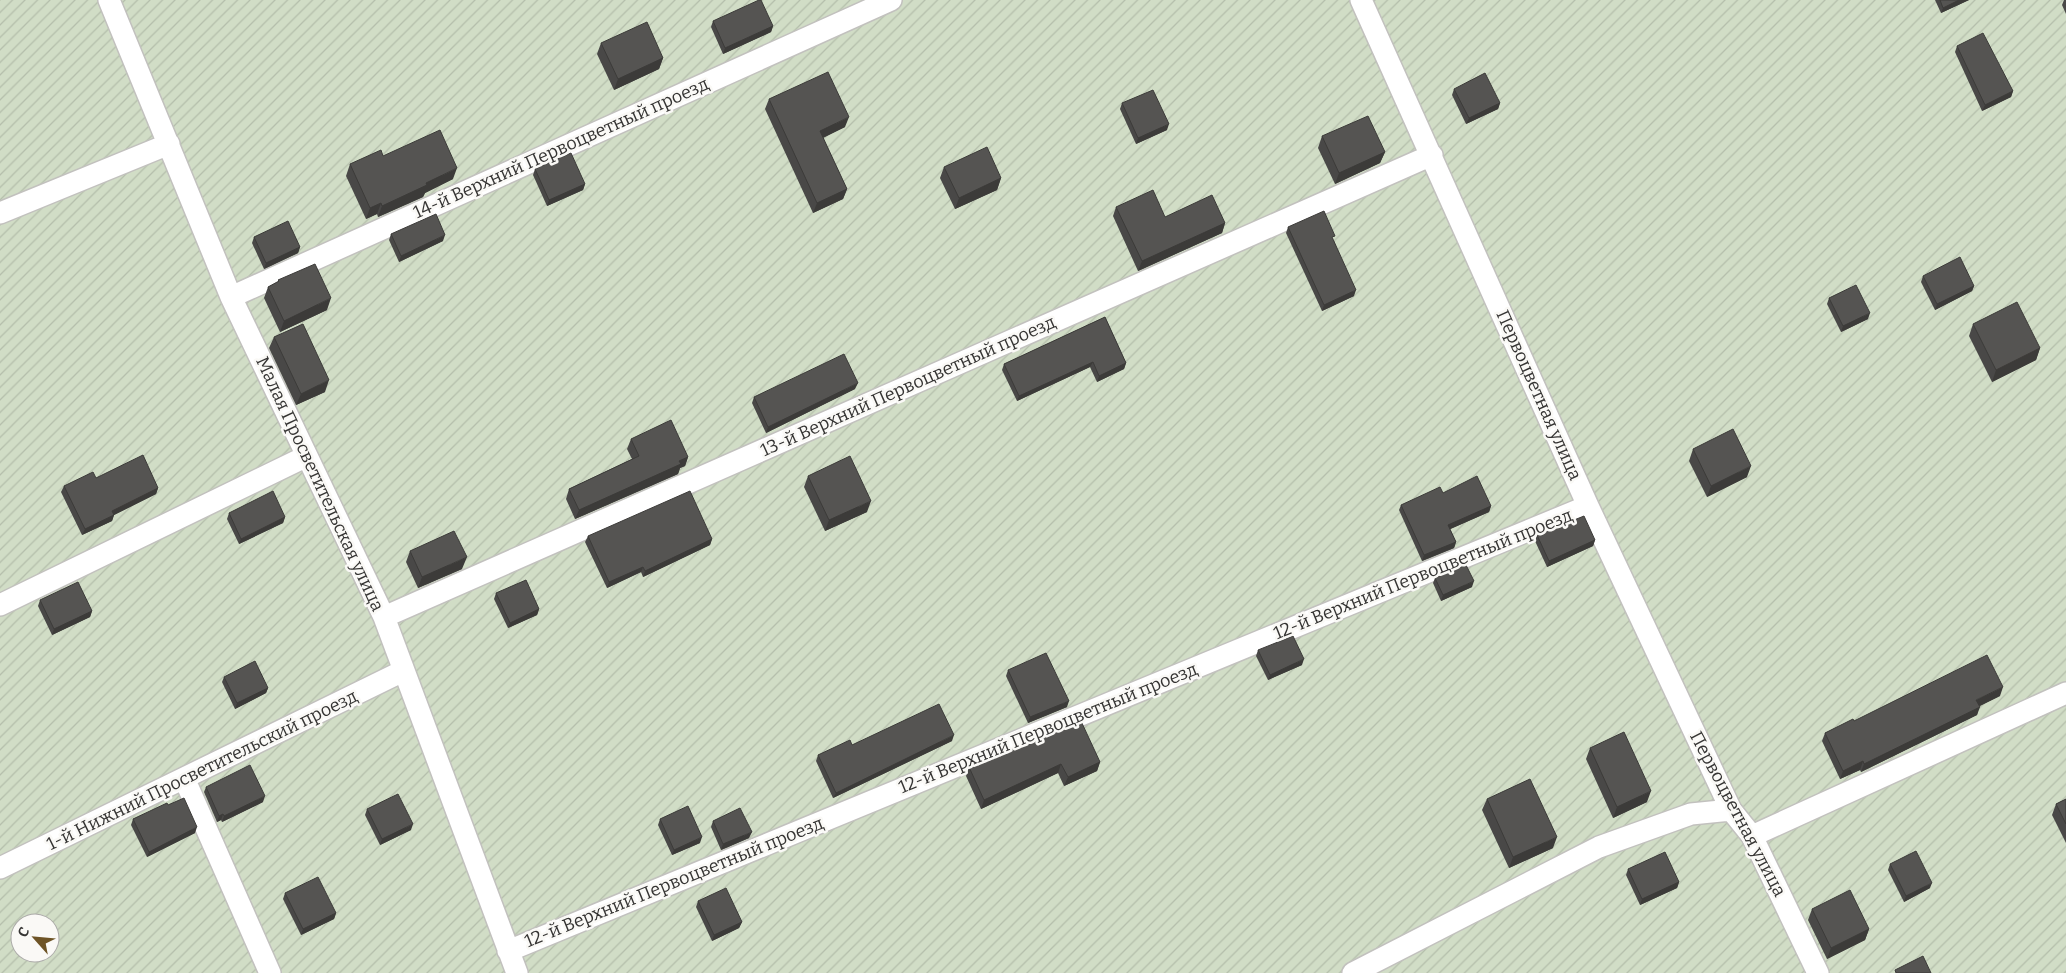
<svg xmlns="http://www.w3.org/2000/svg" width="2066" height="973" font-family="Bitter,serif">
<style>
.garden{fill:url(#garden-furrows);fill-rule:evenodd}
.lines{fill:none;stroke-linecap:round;stroke-linejoin:round}
.lane-casing{stroke:#c2c1be;stroke-width:24}
.lane{stroke:#fff;stroke-width:21}
.wall{fill:#494847}
.shaded-wall{fill:#3c3b39}
.building{fill:#555452;stroke:#3c3b39}
.labels{text-anchor:middle;dominant-baseline:central;stroke-width:5;stroke-linejoin:round;paint-order:stroke}
.street-label{font-size:18px;fill:#353433;stroke:#faf9f6}
</style>
<defs>
<pattern id="garden-furrows" width="10" height="10" patternUnits="userSpaceOnUse" patternTransform="scale(1.25)"><rect width="10" height="10" fill="#d1ddc6"/><path d="M-1 1l2-2M0 10L10 0M9 11l2-2" fill="none" stroke="#b4beab"/></pattern>
</defs>
<rect width="100%" height="100%" fill="#edece9"/>
<path class="garden" d="M0,0H2066V973H0ZM20,923H50V953H20Z"/>
<g class="lines">
<defs>
<path id="lane" d="M109,0L231,297L384,617L517,973
M1361,0L1588,506L1731,810L1752,836L1818,973
M0,213L169,144
M231,297L891,0
M0,605L307,456
M384,617L1432,155
M184,778L270,973
M1752,836L2066,693
M0,868L403,671
M508,951L1588,506
M1353,973L1599,847L1691,814L1731,810"/>
</defs>
<use href="#lane" class="lane-casing"/>
<use href="#lane" class="lane"/>
</g>
<path class="wall" d="M1935,0H1969L1941,13Z
M2064,0H2066V14L2062,5Z
M713,21L773,26L771,32L723,54L711,27Z
M601,43L663,58L659,69L614,90L597,54Z
M1957,46L2013,91L2011,97L1982,111L1955,52Z
M1454,89L1500,103L1498,109L1466,124L1452,95Z
M769,99L845,127L823,138L847,189L843,199L813,213L765,109Z
M1122,103L1167,130L1136,144L1120,109Z
M1322,136L1385,152L1380,163L1335,184L1318,148Z
M383,156L453,179L425,193L423,197L378,217L377,214L366,219L346,176L350,164Z
M944,167L1001,178L997,190L955,209L940,178Z
M535,169L585,184L583,190L547,206L533,175Z
M1116,207L1165,217L1225,223L1222,233L1138,271L1113,216Z
M1288,227L1334,241L1354,296L1322,311L1286,233Z
M391,234L443,241L399,262L389,240Z
M254,237L300,247L298,253L264,269L252,243Z
M1923,276L1974,286L1972,291L1935,310L1921,282Z
M278,280L327,310L280,332L264,298L268,287L278,282Z
M1829,298L1868,319L1841,332L1827,304Z
M1105,317L1126,363L1124,369L1097,382L1090,367L1017,401L1002,370L1004,364Z
M1973,324L2040,348L2036,360L1992,382L1969,336Z
M274,337L325,392L296,405L269,348Z
M855,389L766,433L752,403L754,397Z
M631,439L688,457L685,466L680,468L678,474L575,519L566,499L569,489L632,459L627,449Z
M1693,449L1747,477L1707,497L1689,461Z
M808,476L867,512L825,531L804,487Z
M96,478L158,488L156,494L114,515L112,521L82,535L61,492L64,486Z
M1401,505L1491,506L1489,512L1450,529L1456,542L1454,548L1422,561L1399,510Z
M229,513L285,517L283,523L239,544L227,519Z
M1537,535L1595,540L1593,546L1547,567L1535,541Z
M588,536L712,539L710,545L643,577L641,572L607,588L585,542Z
M410,551L462,569L418,588L406,562Z
M1435,578L1472,587L1441,601L1433,583Z
M496,593L539,609L537,615L508,628L494,599Z
M40,600L92,611L90,617L52,635L38,606Z
M1258,650L1302,665L1268,680L1256,656Z
M1008,670L1067,707L1028,723L1006,676Z
M224,677L268,688L266,693L235,709L222,682Z
M2000,696L1979,706L1977,715L1861,772L1860,770L1840,779L1822,741L1825,733L1854,721Z
M952,741L833,798L816,761L818,755L852,745Z
M1590,748L1647,802L1613,818L1586,759Z
M1100,762L1097,771L1064,786L1058,773L981,809L966,776L969,767Z
M206,787L263,802L222,822L221,820L217,822L204,792Z
M1487,799L1553,848L1509,868L1482,810Z
M2066,799V843L2052,815L2056,804Z
M168,805L195,833L147,857L131,825L133,819Z
M367,809L411,830L380,845L365,815Z
M660,819L700,843L672,855L658,825Z
M713,821L749,838L721,850L711,827Z
M1890,864L1930,888L1904,902L1888,870Z
M1628,869L1679,882L1677,888L1640,905L1626,875Z
M285,893L336,913L334,919L301,935L283,899Z
M698,901L742,922L739,928L712,941L696,907Z
M1812,909L1869,929L1865,940L1827,959L1808,920Z"/>
<path class="shaded-wall" d="M1959,0H1969L1941,13L1943,8Z
M773,26L771,32L723,54L725,48Z
M663,58L659,69L614,90L618,79Z
M2013,91L2011,97L1982,111L1985,105Z
M1500,103L1498,109L1466,124L1469,118Z
M849,117L845,127L816,141L820,131Z
M1169,124L1167,130L1136,144L1138,138Z
M1385,152L1380,163L1335,184L1339,173Z
M457,168L453,179L425,193L423,197L378,217L382,206L426,183Z
M1001,178L997,190L955,209L959,198Z
M585,184L583,190L547,206L549,200Z
M847,189L843,199L813,213L817,203Z
M381,203L377,214L366,219L370,208Z
M1225,223L1222,233L1138,271L1142,261Z
M445,235L443,241L399,262L401,256Z
M300,247L298,253L264,269L266,263Z
M1974,286L1972,291L1935,310L1937,304Z
M1356,290L1354,296L1322,311L1324,305Z
M331,298L327,310L280,332L284,321Z
M1870,313L1868,319L1841,332L1843,326Z
M2040,348L2036,360L1992,382L1996,370Z
M1093,362L1090,367L1017,401L1019,396Z
M1126,363L1124,369L1097,382L1099,376Z
M329,380L325,392L296,405L301,394Z
M858,383L855,389L766,433L768,427Z
M688,457L685,466L680,468L678,474L575,519L579,510Z
M1751,466L1747,477L1707,497L1711,486Z
M158,488L156,494L110,517L112,511Z
M871,501L867,512L825,531L829,520Z
M1491,506L1489,512L1446,531L1448,525Z
M114,515L112,521L82,535L85,529Z
M285,517L283,523L239,544L241,539Z
M712,539L710,545L643,577L645,571Z
M1595,540L1593,546L1547,567L1549,561Z
M1456,542L1454,548L1422,561L1424,555Z
M467,557L462,569L418,588L422,577Z
M643,567L641,572L607,588L609,582Z
M1474,581L1472,587L1441,601L1443,595Z
M539,609L537,615L508,628L510,623Z
M92,611L90,617L52,635L54,629Z
M1304,659L1302,665L1268,680L1270,675Z
M2003,687L2000,696L1974,709L1976,700Z
M268,688L266,693L235,709L237,703Z
M1069,701L1067,707L1028,723L1030,717Z
M1980,707L1977,715L1861,772L1864,764Z
M954,735L952,741L833,798L836,793Z
M1863,761L1860,770L1840,779L1843,771Z
M1100,762L1097,771L1064,786L1068,777Z
M1061,764L1058,773L981,809L984,800Z
M1651,791L1647,802L1613,818L1617,807Z
M265,796L263,802L222,822L224,816Z
M223,814L221,820L217,822L219,816Z
M413,824L411,830L380,845L382,839Z
M197,827L195,833L147,857L149,852Z
M752,832L749,838L721,850L723,844Z
M702,837L700,843L672,855L674,850Z
M1557,837L1553,848L1509,868L1513,857Z
M1679,882L1677,888L1640,905L1642,899Z
M1932,883L1930,888L1904,902L1906,896Z
M336,913L334,919L301,935L303,929Z
M742,922L739,928L712,941L714,935Z
M1869,929L1865,940L1827,959L1831,948Z"/>
<path class="building" d="M759,0H761L773,26L725,48L713,21Z
M1940,0H1959L1943,8Z
M647,22L663,58L618,79L601,43Z
M1983,33L2013,91L1985,105L1957,46Z
M828,72L849,117L820,131L847,189L817,203L769,99Z
M1485,73L1500,103L1469,118L1454,89Z
M1153,90L1169,124L1138,138L1122,103Z
M1368,116L1385,152L1339,173L1322,136Z
M440,130L457,168L426,183L427,185L382,206L381,203L370,208L350,164L381,150L383,156Z
M987,147L1001,178L959,198L944,167Z
M571,153L585,184L549,200L535,169Z
M1153,190L1165,217L1212,195L1225,223L1142,261L1116,207Z
M1324,211L1335,236L1332,237L1356,290L1324,305L1288,227Z
M436,214L445,235L401,256L391,234Z
M288,221L300,247L266,263L254,237Z
M1960,257L1974,286L1937,304L1923,276Z
M315,264L331,298L284,321L268,287L279,281L278,280Z
M1856,285L1870,313L1843,326L1829,298Z
M2017,302L2040,348L1996,370L1973,324Z
M1105,317L1126,363L1099,376L1093,362L1019,396L1004,364Z
M303,324L329,380L301,394L274,337Z
M844,354L858,383L768,427L754,397Z
M671,420L688,457L679,461L681,464L579,510L569,489L639,456L631,439Z
M1733,429L1751,466L1711,486L1693,449Z
M143,455L158,488L112,511L114,515L85,529L64,486L93,472L96,478Z
M850,456L871,501L829,520L808,476Z
M1477,476L1491,506L1448,525L1456,542L1424,555L1401,505L1440,487L1443,493Z
M273,491L285,517L241,539L229,513Z
M690,491L712,539L645,571L643,567L609,582L588,536Z
M1584,516L1595,540L1549,561L1537,535Z
M454,531L467,557L422,577L410,551Z
M1466,565L1474,581L1443,595L1435,578Z
M526,580L539,609L510,623L496,593Z
M78,582L92,611L54,629L40,600Z
M1293,636L1304,659L1270,675L1258,650Z
M1046,653L1069,701L1030,717L1008,670Z
M1987,655L2003,687L1976,700L1980,707L1864,764L1863,761L1843,771L1825,733L1853,719L1854,721Z
M255,661L268,688L237,703L224,677Z
M939,704L954,735L836,793L818,755L850,740L852,745Z
M1081,721L1100,762L1068,777L1061,764L984,800L969,767Z
M1624,732L1651,791L1617,807L1590,748Z
M250,765L265,796L224,816L223,814L219,816L206,787Z
M1530,779L1557,837L1513,857L1487,799Z
M398,794L413,824L382,839L367,809Z
M184,798L197,827L149,852L133,819L167,803L168,805Z
M2066,799V824L2056,804Z
M688,806L702,837L674,850L660,819Z
M740,808L752,832L723,844L713,821Z
M1916,851L1932,883L1906,896L1890,864Z
M1665,852L1679,882L1642,899L1628,869Z
M318,877L336,913L303,929L285,893Z
M726,888L742,922L714,935L698,901Z
M1850,890L1869,929L1831,948L1812,909Z
M1923,956L1931,973H1896L1895,970Z"/>
<g class="labels">
<g class="street-label">
<text transform="translate(561 148) rotate(-24)">14-й Верхний Первоцветный проезд</text>
<text transform="translate(908 386) rotate(-24)">13-й Верхний Первоцветный проезд</text>
<text transform="translate(1539 395) rotate(66)">Первоцветная улица</text>
<text transform="translate(320 484) rotate(65)">Малая Просветительская улица</text>
<text transform="translate(1423 574) rotate(-22)">12-й Верхний Первоцветный проезд</text>
<text transform="translate(1048 728) rotate(-22)">12-й Верхний Первоцветный проезд</text>
<text transform="translate(202 770) rotate(-26)">1-й Нижний Просветительский проезд</text>
<text transform="translate(1738 814) rotate(62)">Первоцветная улица</text>
<text transform="translate(674 882) rotate(-22)">12-й Верхний Первоцветный проезд</text>
</g>
</g>
<g transform="translate(35 938) rotate(297)"><circle r="24" fill="#faf9f6" stroke="#abaaa8"/>
<path d="M0-4L9 19L0 12L-9 19Z" fill="#6e5426"/>
<text y="-8" font-size="14" font-weight="bold" text-anchor="middle" fill="#353433">С</text>
</g>
</svg>
